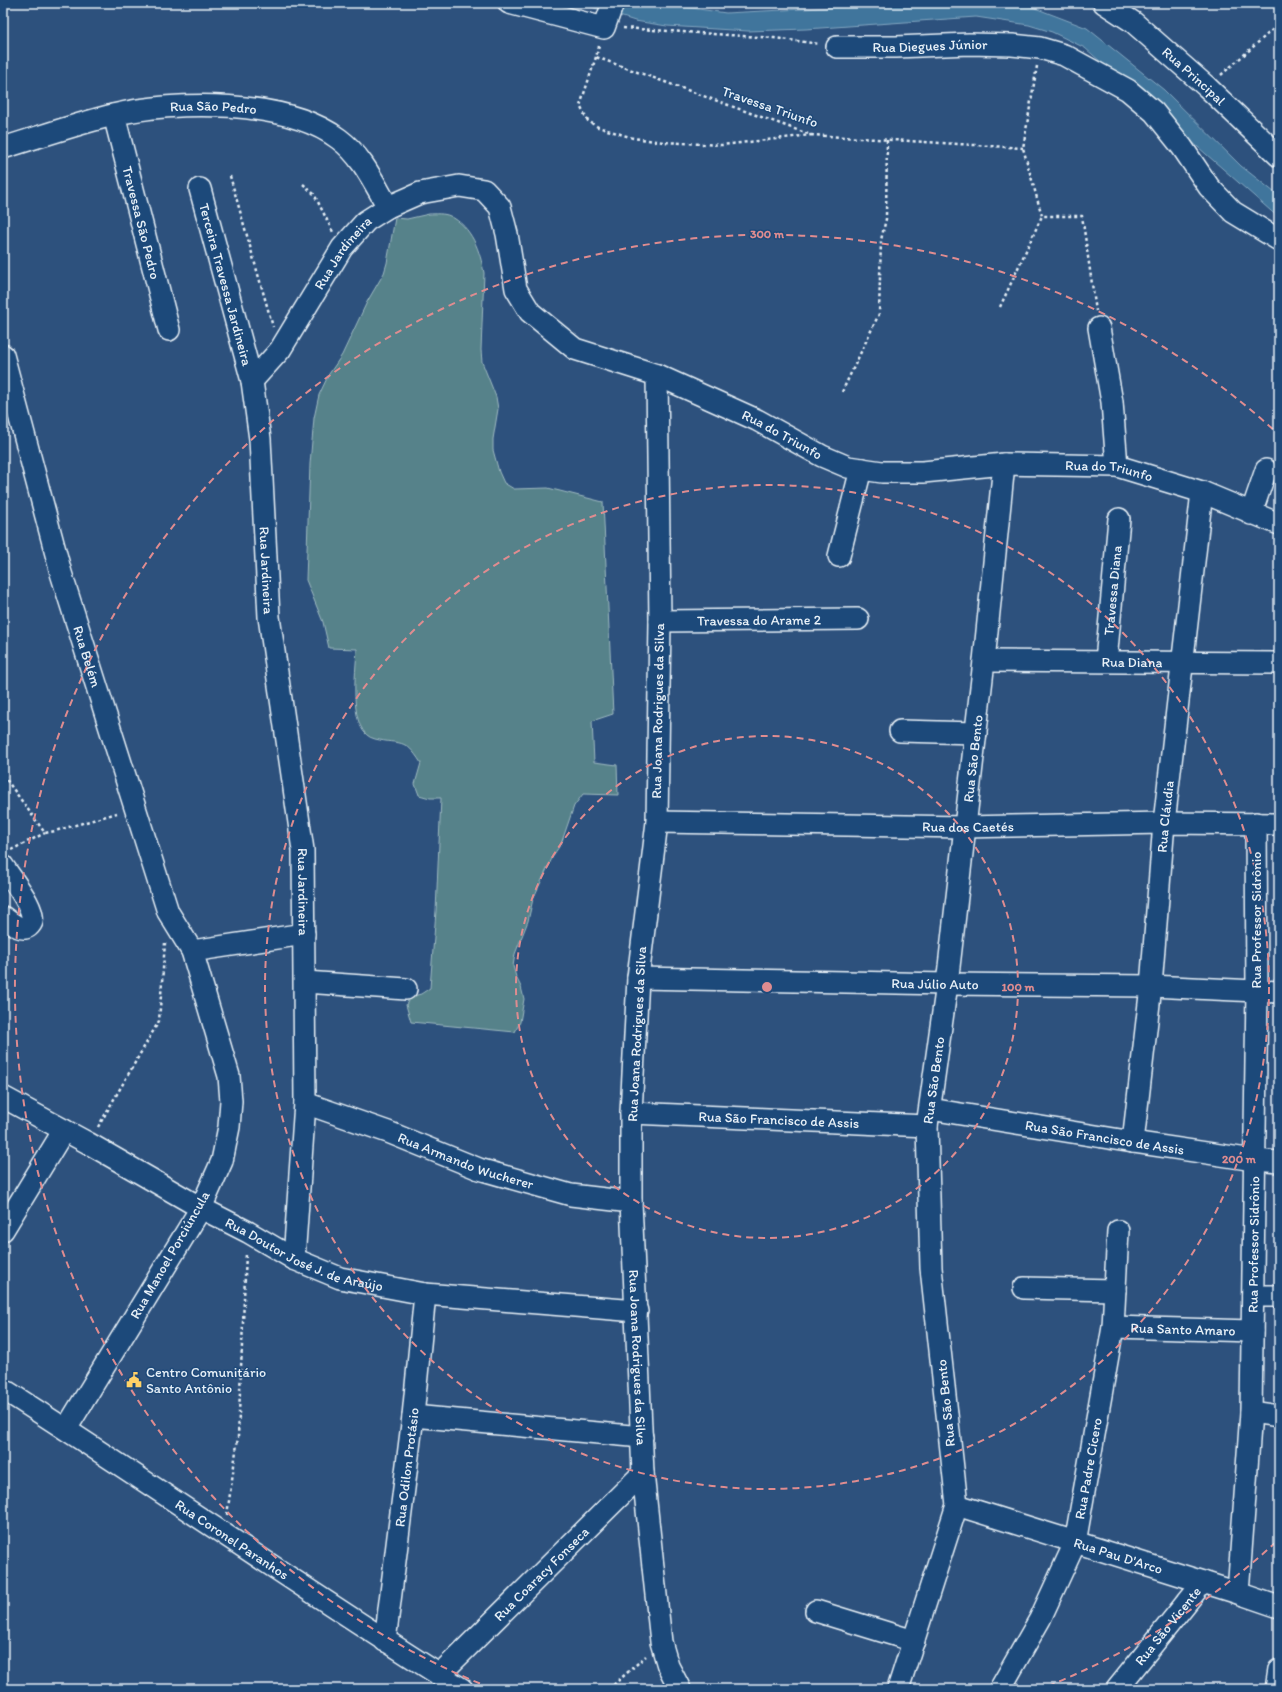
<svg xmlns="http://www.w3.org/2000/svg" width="1282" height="1692" font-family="Itim,sans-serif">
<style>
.green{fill:#56828a;stroke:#9fbac1}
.water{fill:#40759c;stroke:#83a7c1}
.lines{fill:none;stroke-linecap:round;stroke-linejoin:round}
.minor-casing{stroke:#e8f1f8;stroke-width:24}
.path{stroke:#e8f1f8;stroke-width:2.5;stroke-dasharray:3 3;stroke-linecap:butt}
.minor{stroke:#1f4a7a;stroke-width:21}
.ring{fill:none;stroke:#df8c90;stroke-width:2;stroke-dasharray:7 5}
.labels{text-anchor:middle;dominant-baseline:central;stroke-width:3;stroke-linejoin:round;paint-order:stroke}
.street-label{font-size:14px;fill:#e8f1f8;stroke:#1f4a7a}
.poi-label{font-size:14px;fill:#e8f1f8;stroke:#1f4a7a;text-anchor:start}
.centre{fill:#df8c90;stroke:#1f4a7a;stroke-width:2}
.ring-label{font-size:12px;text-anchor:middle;font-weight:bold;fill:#df8c90;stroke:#1f4a7a;stroke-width:3;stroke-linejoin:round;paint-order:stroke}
</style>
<rect width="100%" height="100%" fill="#2d517d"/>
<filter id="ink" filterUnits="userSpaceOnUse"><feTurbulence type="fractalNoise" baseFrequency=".025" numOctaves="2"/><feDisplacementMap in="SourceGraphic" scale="8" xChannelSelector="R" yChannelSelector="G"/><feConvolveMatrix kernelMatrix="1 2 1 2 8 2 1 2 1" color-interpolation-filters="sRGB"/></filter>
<g filter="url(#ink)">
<path class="green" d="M429,214C435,214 444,213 450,216C472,227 480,251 484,273L481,350L482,362L496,397L498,409L493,439V450L499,472L504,483L514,489L548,488L603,502L613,714L592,721L594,762L617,765L618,795L583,794L574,806L561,844L554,854L533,899L528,921L515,954L513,966L516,977L521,987L524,999L520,1022L515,1032L411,1022L406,1005L410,997L421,994L430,988L436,911L441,798H430L419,795L415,784L421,763C405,737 400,745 375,739C347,733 356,671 357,649L329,648L323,622L306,580L310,464L314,418L319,395L329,374L342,355L367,302L384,273L387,263L395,218L407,219Z"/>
<path class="water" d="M579,3H657L726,13L840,7L952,3L1027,5L1087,28L1164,90L1241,166L1279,196V218L1085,48L1052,32L1029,25L976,17L806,29L748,31L667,26L635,21Z"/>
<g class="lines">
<defs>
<g id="minor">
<path d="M509,3L604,28L613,3"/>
<path id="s1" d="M1104,3L1133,22L1207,87L1279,156"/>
<path id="s2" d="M837,47H896L969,44L1012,45L1040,48L1064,55L1128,90L1154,112L1182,147L1209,187L1233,212L1279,240"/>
<path id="s3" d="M114,115L169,330"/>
<path id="s4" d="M3,148C39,137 76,124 113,115C175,100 286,99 339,139C362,156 374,183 388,207"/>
<path id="s5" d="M200,189L252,381L260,439L269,617L303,850L305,1103L294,1259"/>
<path d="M1099,328L1112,402L1117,466"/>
<path id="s6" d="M3,355L61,573L168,912L192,951L229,1076L231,1101L229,1127L222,1161L201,1208L66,1429"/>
<path id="s7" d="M657,375L660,621L657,822L638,978L631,1113V1202L643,1473L661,1642L668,1666L680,1689"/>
<path id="s8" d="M252,381L280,350L342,248L366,221L388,207L420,193L459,186L484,190L500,207L507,234L516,289L530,312L575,349L657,375L757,420L822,456L848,467L882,472H923L1004,464L1117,466L1202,492L1279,524"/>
<path d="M1251,514L1266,470"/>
<path d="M839,556L861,469"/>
<path id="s9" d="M660,621L858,619"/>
<path id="s10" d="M984,661L1279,663"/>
<path id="s11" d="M1106,661L1119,519"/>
<path d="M900,731L976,733"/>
<path id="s12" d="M657,822L965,827L1164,823L1279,824"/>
<path d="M3,866C10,877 41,914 30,925C23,934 9,921 3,917"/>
<path d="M192,951L304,934"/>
<path id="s13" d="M638,978L947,984L1151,986L1279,992"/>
<path d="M305,982L406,989"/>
<path id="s14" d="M3,1097L88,1143L201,1208L248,1232L294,1259L340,1278L425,1294L637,1311"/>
<path id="s15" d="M305,1103L388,1132L479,1169L571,1195L631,1202"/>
<path id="s16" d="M930,1109L1133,1142L1254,1160L1279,1162"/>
<path id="s17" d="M631,1113L927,1126"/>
<path id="s18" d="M1133,1142L1151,986L1164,823L1202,492"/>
<path d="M3,1230L64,1130"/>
<path d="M1024,1288L1115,1290"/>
<path d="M1253,1296H1279"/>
<path id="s19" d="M1113,1327L1252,1331"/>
<path id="s20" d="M3,1389C157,1487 307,1592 462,1689"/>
<path d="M1251,1412L1279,1416"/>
<path d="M413,1416L642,1437"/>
<path id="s21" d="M957,1505L1238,1593L1279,1607"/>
<path id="s22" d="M1238,1593L1251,1412L1257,990L1256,823"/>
<path d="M816,1611L914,1641"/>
<path id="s23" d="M385,1641L413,1416L425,1294"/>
<path id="s24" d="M439,1675L643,1473"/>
<path id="s25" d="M898,1689L957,1505L931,1268L927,1126L947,984L984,661L1004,464"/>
<path id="s26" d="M1000,1689L1040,1619L1075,1543L1113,1327L1118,1231"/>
<path id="s27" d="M1117,1689L1203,1582"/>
<path d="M1276,1689L1279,1670"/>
</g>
</defs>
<use href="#minor" class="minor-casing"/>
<path class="path" d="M623,28L774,38L820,44
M599,46L596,57L811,135L1023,148
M596,57L580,106L588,121L598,127L633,138L663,142L722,145L811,135
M1037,66L1023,148L1042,216H1082L1096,311
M1221,75L1279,24
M230,176L273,327
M303,184L314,194L333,232
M1000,307L1042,216
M842,392L879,314L881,240L886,219L887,140
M3,775L45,833L55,831L117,813
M11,850L45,833
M98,1127L159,1021L165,943
M227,1515L238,1437L246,1253
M609,1689L646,1656"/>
<use href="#minor" class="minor"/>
</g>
</g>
<g class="ring">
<circle cx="767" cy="987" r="251"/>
<circle cx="767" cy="987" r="502"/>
<path d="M1276 1542A753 753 0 0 1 1043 1688M491 1688A753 753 0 1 1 1276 432"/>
</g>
<defs>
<symbol id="civic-bare" viewBox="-9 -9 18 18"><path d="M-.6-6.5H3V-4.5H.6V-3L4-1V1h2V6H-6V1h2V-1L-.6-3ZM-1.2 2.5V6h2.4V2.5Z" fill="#ffd166" stroke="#1f4a7a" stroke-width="2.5" paint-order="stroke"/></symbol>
</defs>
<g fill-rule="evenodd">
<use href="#civic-bare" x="123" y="1369" width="22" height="22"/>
</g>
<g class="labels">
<g class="street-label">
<text stroke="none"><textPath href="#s2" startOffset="93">Rua Diegues Júnior</textPath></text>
<text stroke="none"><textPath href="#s1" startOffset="116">Rua Principal</textPath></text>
<text transform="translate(770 107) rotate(19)">Travessa Triunfo</text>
<text stroke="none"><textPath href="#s4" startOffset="216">Rua São Pedro</textPath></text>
<text stroke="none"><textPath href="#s3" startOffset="111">Travessa São Pedro</textPath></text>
<text stroke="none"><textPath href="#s8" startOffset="158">Rua Jardineira</textPath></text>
<text stroke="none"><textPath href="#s5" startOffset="99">Terceira Travessa Jardineira</textPath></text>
<text stroke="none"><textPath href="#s8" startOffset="740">Rua do Triunfo</textPath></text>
<text stroke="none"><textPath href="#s8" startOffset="1076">Rua do Triunfo</textPath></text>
<text stroke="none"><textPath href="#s5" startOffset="389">Rua Jardineira</textPath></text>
<text stroke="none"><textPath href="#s11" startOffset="71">Travessa Diana</textPath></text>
<text stroke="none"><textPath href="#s9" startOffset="99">Travessa do Arame 2</textPath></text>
<text stroke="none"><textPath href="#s6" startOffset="313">Rua Belém</textPath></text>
<text stroke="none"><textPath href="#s10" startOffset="148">Rua Diana</textPath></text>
<text transform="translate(658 711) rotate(-89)">Rua Joana Rodrigues da Silva</text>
<text stroke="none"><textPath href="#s25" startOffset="944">Rua São Bento</textPath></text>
<text stroke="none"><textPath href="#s18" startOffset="327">Rua Cláudia</textPath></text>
<text stroke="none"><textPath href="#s12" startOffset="311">Rua dos Caetés</textPath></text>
<text stroke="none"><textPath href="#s5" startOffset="713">Rua Jardineira</textPath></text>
<text transform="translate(1256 920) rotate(-90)">Rua Professor Sidrônio</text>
<text stroke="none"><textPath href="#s13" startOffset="297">Rua Júlio Auto</textPath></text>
<text transform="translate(637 1034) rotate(-87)">Rua Joana Rodrigues da Silva</text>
<text stroke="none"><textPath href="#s25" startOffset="620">Rua São Bento</textPath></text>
<text stroke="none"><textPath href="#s17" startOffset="148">Rua São Francisco de Assis</textPath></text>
<text stroke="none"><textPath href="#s16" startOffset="177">Rua São Francisco de Assis</textPath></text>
<text stroke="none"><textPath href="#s15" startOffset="171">Rua Armando Wucherer</textPath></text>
<text stroke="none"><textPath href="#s22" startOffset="349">Rua Professor Sidrônio</textPath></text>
<text stroke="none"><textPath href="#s14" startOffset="341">Rua Doutor José J. de Araújo</textPath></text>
<text transform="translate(170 1255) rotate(-60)">Rua Manoel Porciúncula</text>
<text stroke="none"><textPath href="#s19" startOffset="70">Rua Santo Amaro</textPath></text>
<text stroke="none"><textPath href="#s7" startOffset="984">Rua Joana Rodrigues da Silva</textPath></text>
<text transform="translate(946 1403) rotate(-96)">Rua São Bento</text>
<text stroke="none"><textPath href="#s23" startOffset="175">Rua Odilon Protásio</textPath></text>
<text stroke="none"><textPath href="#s26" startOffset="240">Rua Padre Cícero</textPath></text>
<text stroke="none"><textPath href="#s20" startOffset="274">Rua Coronel Paranhos</textPath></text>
<text stroke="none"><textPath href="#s21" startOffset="169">Rua Pau D'Arco</textPath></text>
<text stroke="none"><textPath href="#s24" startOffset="144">Rua Coaracy Fonseca</textPath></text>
<text stroke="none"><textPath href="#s27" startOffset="81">Rua São Vicente</textPath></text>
</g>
<g class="poi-label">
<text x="146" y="1372">Centro Comunitário<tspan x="146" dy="16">Santo Antônio</tspan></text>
</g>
</g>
<circle cx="767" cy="987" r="6" class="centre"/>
<g class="ring-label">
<text x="767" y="238">300 m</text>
<text x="1018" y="991">100 m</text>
<text x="1239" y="1163">200 m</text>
</g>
<rect width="1282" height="1692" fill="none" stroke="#1f4a7a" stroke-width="16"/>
<rect x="8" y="8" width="1266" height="1676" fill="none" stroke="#e8f1f8" stroke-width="1.5" filter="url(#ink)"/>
</svg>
